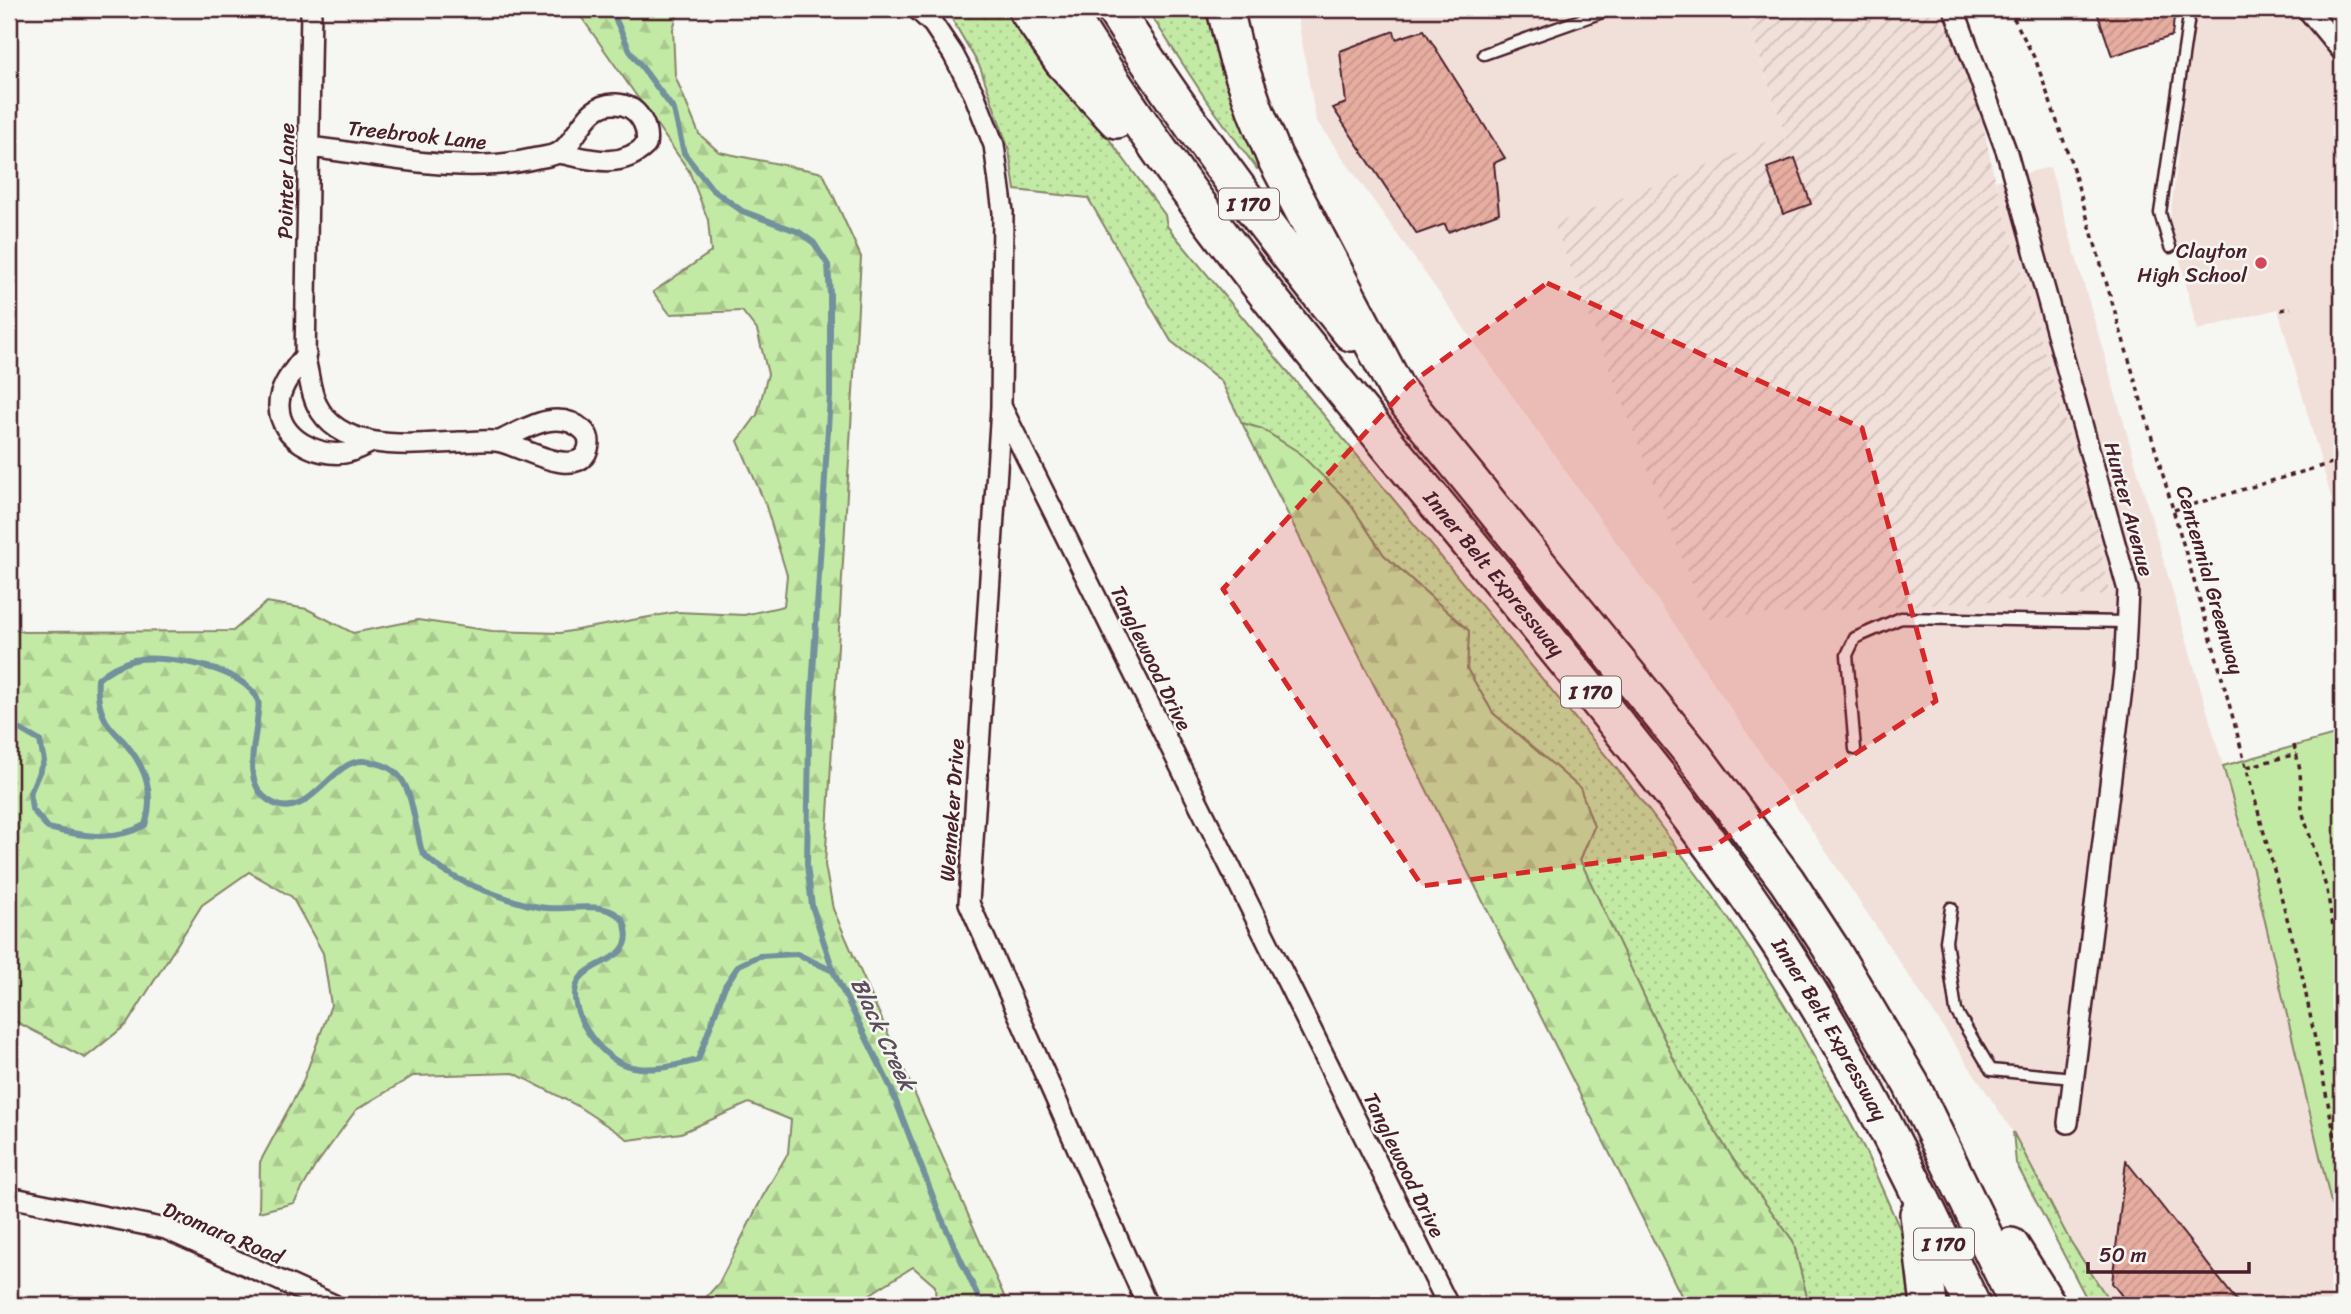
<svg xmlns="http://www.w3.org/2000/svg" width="2351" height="1314" font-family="Sriracha,sans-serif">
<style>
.built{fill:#f1e0d9}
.industrial{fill:url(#industrial-furrows)}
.grass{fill:url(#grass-dots);stroke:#868468;stroke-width:2}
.forest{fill:url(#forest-firs);stroke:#868468;stroke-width:2}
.green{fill:#c3eaa5;stroke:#868468;stroke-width:2}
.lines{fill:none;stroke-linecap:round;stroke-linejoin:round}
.stream{stroke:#72919c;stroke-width:6}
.building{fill:url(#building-hatch);stroke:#4a1f2b;stroke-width:2}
.lane-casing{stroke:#4a1f2b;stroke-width:15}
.street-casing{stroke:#4a1f2b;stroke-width:24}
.highway-casing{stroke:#4a1f2b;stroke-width:40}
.path{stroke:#4a1f2b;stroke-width:3.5;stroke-dasharray:5 5;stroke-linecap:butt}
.lane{stroke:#f6f6f2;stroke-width:10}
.street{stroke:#f6f6f2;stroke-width:19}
.highway{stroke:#f6f6f2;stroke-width:35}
.marked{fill:#d62828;fill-opacity:0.2;stroke:#d62828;stroke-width:5;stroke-dasharray:14 9;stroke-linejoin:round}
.poi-dot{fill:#d1495b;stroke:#f6f6f2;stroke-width:2.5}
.labels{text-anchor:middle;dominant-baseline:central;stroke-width:5;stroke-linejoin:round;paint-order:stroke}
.shield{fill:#f6f6f2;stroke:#7e6067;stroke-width:2}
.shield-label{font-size:19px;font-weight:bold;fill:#4a1f2b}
.street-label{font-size:21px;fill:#4a1f2b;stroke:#f6f6f2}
.poi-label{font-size:21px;fill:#4a1f2b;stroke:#f6f6f2;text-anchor:end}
.water-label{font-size:23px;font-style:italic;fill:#5b4e5a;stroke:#f6f6f2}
</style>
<defs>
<pattern id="industrial-furrows" width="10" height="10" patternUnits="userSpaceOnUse" patternTransform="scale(1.75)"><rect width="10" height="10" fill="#f1e0d9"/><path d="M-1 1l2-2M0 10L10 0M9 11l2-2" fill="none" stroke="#d0c0ba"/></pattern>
<pattern id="grass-dots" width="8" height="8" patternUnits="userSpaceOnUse" patternTransform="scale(1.75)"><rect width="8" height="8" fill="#c3eaa5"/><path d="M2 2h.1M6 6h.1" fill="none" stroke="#a9c88e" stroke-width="1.8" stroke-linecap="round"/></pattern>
<pattern id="forest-firs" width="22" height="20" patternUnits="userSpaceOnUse" patternTransform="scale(1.75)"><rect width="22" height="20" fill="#c3eaa5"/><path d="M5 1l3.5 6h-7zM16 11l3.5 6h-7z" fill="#a9c88e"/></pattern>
<pattern id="building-hatch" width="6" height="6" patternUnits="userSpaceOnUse" patternTransform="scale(1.75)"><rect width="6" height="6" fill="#e6ada0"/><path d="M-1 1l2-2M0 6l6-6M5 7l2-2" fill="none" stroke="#c7948a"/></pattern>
</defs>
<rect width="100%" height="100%" fill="#f6f6f2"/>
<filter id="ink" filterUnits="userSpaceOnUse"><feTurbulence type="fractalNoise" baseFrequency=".0143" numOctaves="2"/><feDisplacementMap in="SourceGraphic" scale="14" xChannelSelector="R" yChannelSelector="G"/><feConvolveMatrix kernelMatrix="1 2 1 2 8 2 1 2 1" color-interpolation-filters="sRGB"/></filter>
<g filter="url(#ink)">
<path class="built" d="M1296,9H1744L1785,135L2110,593L2098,535L1995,181L2050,167L2253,870L2342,1253V1305H2112L2069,1239L2013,1132L1673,622L1316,120Z
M2196,9H2342V536L2278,309L2197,330L2170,218Z"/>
<path class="industrial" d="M1744,9H1941L1980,109L1995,181L2098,535L2110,594L1705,618L1554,224L1785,135Z"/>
<path class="grass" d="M946,9H1013L1165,215L1167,226L1626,780L1713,896L1758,962L1797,1026L1864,1148L1911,1254L1921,1305H1809L1793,1241L1733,1159L1684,1081L1580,860L1594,827L1580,788L1493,713L1467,669L1469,631L1384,555L1348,501L1262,429L1242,423L1221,381L1171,341L1088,198L1015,190L1009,150L980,67Z
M1147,9H1216L1269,163L1257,169L1205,98Z
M2013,1132L2069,1239L2112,1305H2090L2016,1163Z"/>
<path class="forest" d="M557,9H679L673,29L675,76L699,134L719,152L823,173L861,257L825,865L833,909L1008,1305H936L935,1286L913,1267L853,1305H699L719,1283L763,1196L788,1153L791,1120L749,1103L681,1133L629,1140L576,1105L514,1073L413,1076L356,1110L314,1168L294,1203L259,1212L260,1162L302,1084L331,1005L323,953L292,897L249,872L202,905L127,1024L85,1058L9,1018V627L23,632L233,631L267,602L307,609L353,633L418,620L492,631L560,633L677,612L744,615L784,606L787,575L765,503L738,441L757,415L768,374L757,330L742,311L670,314L653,292L711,252L708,220L689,171L582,18Z
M1242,423L1262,429L1297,451L1348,501L1384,555L1469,631L1467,669L1493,713L1580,788L1594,827L1580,860L1684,1081L1733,1159L1793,1241L1809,1305H1686Z"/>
<path class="green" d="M2342,733V1250L2253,870L2223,766Z"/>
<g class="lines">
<path class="stream" d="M611,9L630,51L674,110L684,153L712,189L742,211L799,232L814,243L828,265L830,295V396L809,738L807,865L812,906L833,970
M9,723L40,741L44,761L30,793L32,809L48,828C81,836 114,842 145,825C155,793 146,768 125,743C118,735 108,727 104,717C98,705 97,692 98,679C109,669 119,664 134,660C165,654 247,668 258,701C260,707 257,715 257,722C254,749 243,782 268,800C307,828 331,759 363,761C410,764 409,797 418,833C419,839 420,848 423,853C429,860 440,869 448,873C466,885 525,907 547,908C568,910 601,901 619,916C624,920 625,923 626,929C633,961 591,960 579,980C563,1007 599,1056 625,1065C648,1073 675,1066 698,1060L725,986L739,965L759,956L797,954L833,971L890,1086L940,1215L982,1305"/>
</g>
<path class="building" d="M2096,9H2175L2172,36L2112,56Z
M1424,30L1505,158L1494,163L1499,213L1448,232L1445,224L1417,234L1333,108L1346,103L1340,51L1394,31L1396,39Z
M1795,158L1811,204L1783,214L1767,168Z
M2126,1161L2240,1305H2129L2112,1283Z"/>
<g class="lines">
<defs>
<path id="lane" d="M1484,54L1611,9
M2341,137L2342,136
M2170,247L2160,213L2190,9
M1855,749L1847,655L1855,638L1901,618L2126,622
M1951,908L1946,941L1956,1011L1991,1070L2073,1078"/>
<path id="street" d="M311,9L305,359C309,373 310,392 317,405C341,454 414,444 459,442C472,442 489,439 501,442C520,446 578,481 588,449C590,442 589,435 583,430C558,407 525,429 500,441
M917,9L933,24L953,54L974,94L994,145L1003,212L1001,406L1448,1305
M1954,9L2007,153L2128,590L2124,672L2068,1123
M2307,9L2342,51
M310,147C384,156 464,176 537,158C543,157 552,156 558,153C578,143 584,102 616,104C638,105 649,126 646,145C621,170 590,159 559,153
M306,354C295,369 278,387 279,407C280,438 317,457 344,453C353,452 362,446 370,443
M1001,407L969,903L1147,1305
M9,1197L166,1229L334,1305"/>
<g id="highway">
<path d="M1026,9L1062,61L1116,120"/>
<path id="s1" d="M1066,9C1209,243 1393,447 1565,660C1632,743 1699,825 1759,913C1843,1037 1910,1170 1972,1305"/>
<path d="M1114,9C1186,122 1266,229 1351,333"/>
<path d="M1225,9L1236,55L1256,112L1274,156L1397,390L1694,756L1787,881L1830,947L1911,1084L2018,1305"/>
<path d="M1918,1214L1929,1305"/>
<path d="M2011,1246L2048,1305"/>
</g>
</defs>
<use href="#lane" class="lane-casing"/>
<use href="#street" class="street-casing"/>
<use href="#highway" class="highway-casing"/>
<path class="path" d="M2009,9L2036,61L2070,159L2217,659L2301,970L2342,1172
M2281,310L2291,308
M2174,510L2342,460
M2294,745L2300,770L2302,811L2327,890L2342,981
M2247,767L2296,754"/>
<use href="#lane" class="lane"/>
<use href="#street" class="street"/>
<use href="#highway" class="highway"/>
</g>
</g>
<path class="marked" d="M1547,283L1862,428L1936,701L1711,848L1422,886L1223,589L1410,384Z"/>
<circle class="poi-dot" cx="2261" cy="263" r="7"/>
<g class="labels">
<g class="shield">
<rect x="1219" y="188.5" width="60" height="31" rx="5"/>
<rect x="1561" y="676.5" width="60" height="31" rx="5"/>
<rect x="1914" y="1228.5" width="60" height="31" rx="5"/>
</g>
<g class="shield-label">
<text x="1249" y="204">I 170</text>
<text x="1591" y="692">I 170</text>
<text x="1944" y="1244">I 170</text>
</g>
<g class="street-label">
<text transform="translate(417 135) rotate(6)">Treebrook Lane</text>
<text transform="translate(286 181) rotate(-89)">Pointer Lane</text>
<text transform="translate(2129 509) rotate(75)">Hunter Avenue</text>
<text stroke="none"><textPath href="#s1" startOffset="709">Inner Belt Expressway</textPath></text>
<text transform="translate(2210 580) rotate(74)">Centennial Greenway</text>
<text transform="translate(1151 658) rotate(64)">Tanglewood Drive</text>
<text transform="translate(952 810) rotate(-86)">Wenneker Drive</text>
<text stroke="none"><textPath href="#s1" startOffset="1276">Inner Belt Expressway</textPath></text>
<text transform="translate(1404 1165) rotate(64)">Tanglewood Drive</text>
<text transform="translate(223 1233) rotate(23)">Dromara Road</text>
</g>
<g class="poi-label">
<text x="2247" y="251">Clayton<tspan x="2247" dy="24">High School</tspan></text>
</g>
<g class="water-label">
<text transform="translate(883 1034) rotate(65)">Black Creek</text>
</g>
</g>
<rect width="2351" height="1314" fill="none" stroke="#f6f6f2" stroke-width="35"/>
<rect x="18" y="18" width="2316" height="1279" fill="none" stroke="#4a1f2b" stroke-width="2.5" filter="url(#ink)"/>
<path d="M2088 1262v10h161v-10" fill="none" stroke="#4a1f2b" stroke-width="3.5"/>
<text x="2099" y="1262" font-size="21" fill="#4a1f2b" stroke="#f6f6f2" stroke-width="5" paint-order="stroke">50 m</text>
</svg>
